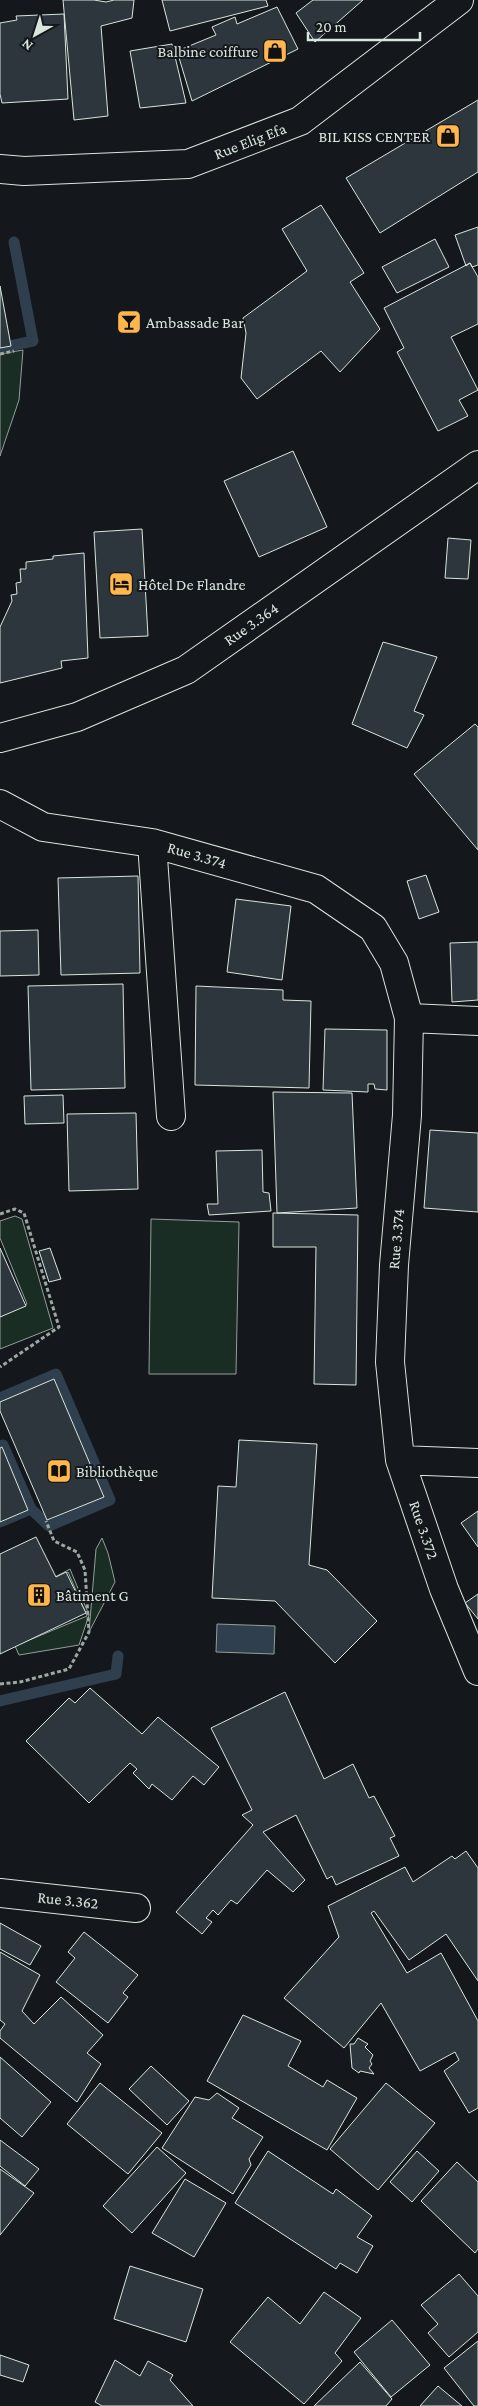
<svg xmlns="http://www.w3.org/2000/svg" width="478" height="2406" font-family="'Crimson Pro',serif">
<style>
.green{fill:#1a2d24;stroke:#939e99}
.water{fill:#2f3f4d;stroke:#939e99}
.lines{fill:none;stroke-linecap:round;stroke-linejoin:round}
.stream{stroke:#2f3f4d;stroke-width:11}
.building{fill:#2c363c;stroke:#d8e6dc}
.minor-casing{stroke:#d8e6dc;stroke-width:30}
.major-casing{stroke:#d8e6dc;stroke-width:30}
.path{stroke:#9da8a2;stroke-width:3;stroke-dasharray:4 2.5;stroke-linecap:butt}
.minor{stroke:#14181c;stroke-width:28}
.major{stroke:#14181c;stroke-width:28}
.labels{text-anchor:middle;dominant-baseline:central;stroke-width:4;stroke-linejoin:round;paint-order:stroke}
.poi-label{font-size:16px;fill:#d8e6dc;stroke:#14181c;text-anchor:start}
.street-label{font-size:16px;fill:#d8e6dc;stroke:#14181c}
</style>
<rect width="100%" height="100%" fill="#14181c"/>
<path class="green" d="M23,350L19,400L0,456V354Z
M15,1216L22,1219L53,1328L0,1349V1316L27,1304L0,1238V1221Z
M151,1219L239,1222L236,1374H149Z
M102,1538L108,1553L115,1582L89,1632L96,1549Z
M70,1569L89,1615L79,1645L19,1655L15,1646L87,1616L68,1572L55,1577Z"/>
<path class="water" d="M217,1624L275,1626L274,1654L216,1652Z"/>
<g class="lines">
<path class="stream" d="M0,348L33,341L14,242
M0,1398L56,1374L110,1500L49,1526L31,1509L0,1522
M0,1446L3,1445L31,1509
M0,1701L116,1674L118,1656"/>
</g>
<path class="building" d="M63,0H94L106,2L114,0H134L132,18L101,26L108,116L74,120Z
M162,0H266L268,6L170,31Z
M313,0H363L315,42L296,13Z
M277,7L298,49L192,101L177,51L216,35L212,27L235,17L237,24Z
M64,14L68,99L2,103L0,94V23L17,20L16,16Z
M172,44L186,103L140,108L130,51Z
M478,100V172L380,233L346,178Z
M321,205L364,273L350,282L380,329L340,372L321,351L257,399L241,378L246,333L243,318L307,271L282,229Z
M478,227V265L472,267L470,263L466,266L455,235Z
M435,239L449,267L397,293L382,267Z
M470,263L478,277V324L451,337L478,390L459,400L468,416L438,431L397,352L404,348L384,308Z
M0,286L11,346L0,348Z
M293,451L327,527L259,557L224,481Z
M142,529L148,636L100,638L94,532Z
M448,538L471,540L468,579L445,578Z
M84,553L88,658L61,661L62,668L0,683V627L12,601L11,595L17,594L16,583L21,582L20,569H26V562L53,559V556Z
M383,642L437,657L414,711L424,715L407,748L352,724Z
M475,724L478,727V850L414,774Z
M426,875L439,912L419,919L407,881Z
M138,876L140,973L61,975L58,878Z
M236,899L291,906L282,980L227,972Z
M38,930L39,975L0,976V931Z
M478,942V1000L452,1002L450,943Z
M123,984L125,1088L31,1090L28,986Z
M196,986L283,990V1000L311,1001L309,1088L195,1085Z
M325,1029L387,1030V1090L375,1089L374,1084H368V1092L323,1090Z
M273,1092L352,1093L357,1208L277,1213Z
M63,1095L64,1123L25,1124L24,1096Z
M136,1113L138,1189L69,1191L67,1114Z
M430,1130L478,1133V1212L424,1208Z
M262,1150L263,1192L269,1193L271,1211L209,1215L207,1204H218L216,1151Z
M273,1213L358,1215L356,1385L314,1384L316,1247H273Z
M0,1248L26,1306L0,1317Z
M50,1248L61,1279L49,1282L39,1251Z
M54,1379L104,1497L47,1520L0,1411V1402Z
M239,1440L317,1444L309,1565L327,1570L377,1621L335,1663L275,1601L212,1598L218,1486L236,1487Z
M2,1447L28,1510L0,1522V1448Z
M478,1511V1547L461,1523Z
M36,1537L56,1577L66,1572L86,1613L0,1654V1554Z
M478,1594V1619L465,1603Z
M90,1688L142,1734L158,1717L219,1767L204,1785L193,1776L172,1800L152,1784L149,1789L133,1773L137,1769L130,1763L89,1803L26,1741L69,1698L75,1703Z
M285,1692L324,1779L353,1764L369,1798L374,1796L395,1836L390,1838L399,1856L336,1885L332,1876L327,1879L296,1815L263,1832L305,1880L293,1892L267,1870L237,1904L231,1900L218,1915L213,1910L206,1918L212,1922L202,1934L176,1912L253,1825L242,1815L252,1810L211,1728Z
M466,1851L478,1868V1981L446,1934L409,1960L374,1911L371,1913L407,1973L441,1953L478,2021V2108L469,2113L444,2071L459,2060L455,2052L420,2071L381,2003L344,2048L284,1998L339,1937L328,1906L405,1867L413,1882L452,1856L455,1859Z
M0,1923L41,1946L30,1965L0,1949Z
M84,1932L138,1975L123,1993L128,1997L108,2023L56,1982L75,1958L68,1952Z
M0,1952L40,1975L22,2011L34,2024L61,1997L103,2035L87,2053L101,2064L77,2102L0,2038V2031L5,2024L0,2020Z
M243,2015L301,2041L288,2066L323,2087L327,2080L357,2098L327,2150L207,2081Z
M358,2038L368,2044L365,2047L373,2055L370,2061L372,2064L369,2068L374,2074L360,2071L359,2073L352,2068L350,2044H354Z
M0,2057L51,2102L22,2137L0,2118Z
M151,2066L189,2101L167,2125L129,2089Z
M100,2083L162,2133L128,2174L67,2124Z
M386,2083L435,2123L378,2190L330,2149Z
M217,2093L239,2108L232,2118L263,2137L249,2159L251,2165L233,2194L162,2148L195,2097L209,2100Z
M0,2140L39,2169L25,2186L0,2166Z
M157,2147L186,2173L132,2233L103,2206Z
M268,2151L333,2194L336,2189L372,2216L357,2237L373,2246L357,2273L340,2263L336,2269L235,2203Z
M417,2151L439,2171L412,2202L390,2182Z
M457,2162L478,2182V2249L475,2253L421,2201Z
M0,2169L34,2193L0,2235Z
M185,2179L226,2203L194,2257L152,2233Z
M130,2266L203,2289L186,2342L114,2319Z
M459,2274L478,2296V2332L449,2357L428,2333L438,2324L421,2305Z
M324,2292L361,2318L335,2353L342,2361L304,2404L230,2342L268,2297L300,2324Z
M392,2320L430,2365L391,2397L354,2352Z
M478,2341V2406H474L444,2368Z
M0,2355L29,2365L23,2382L0,2375Z
M115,2360L140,2376L148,2361L173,2375L170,2380L193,2406H102L95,2402Z
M360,2362L392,2399L386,2406H314Z
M438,2386L462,2406H420Z"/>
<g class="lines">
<defs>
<path id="minor" d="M0,738L77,717L186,670L478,465
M0,804L43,827L152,843
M409,1018L478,1021
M171,1116L152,843L316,889L373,928L394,963L409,1018L407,1115L394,1265L390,1362L400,1460
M478,1463L400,1460L444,1589L478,1671
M0,1893L136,1908"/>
<path id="major" d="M0,169L24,171L188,164L300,121L459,0"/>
</defs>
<use href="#minor" class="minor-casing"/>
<use href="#major" class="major-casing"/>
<path class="path" d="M0,354L14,351
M0,1214L15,1209L24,1213L59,1327L0,1367
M0,1684L20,1682L69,1669L89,1632L85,1570L77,1552L54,1541L46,1521"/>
<use href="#minor" class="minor"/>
<use href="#major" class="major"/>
</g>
<defs>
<symbol id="shop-square" viewBox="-11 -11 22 22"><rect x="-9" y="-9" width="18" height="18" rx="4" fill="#ffb74d" stroke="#14181c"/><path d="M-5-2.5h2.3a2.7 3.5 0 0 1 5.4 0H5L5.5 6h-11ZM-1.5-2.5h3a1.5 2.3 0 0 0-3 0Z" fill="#111"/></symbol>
<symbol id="bar-square" viewBox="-11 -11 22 22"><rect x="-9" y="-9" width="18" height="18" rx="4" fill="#ffb74d" stroke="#14181c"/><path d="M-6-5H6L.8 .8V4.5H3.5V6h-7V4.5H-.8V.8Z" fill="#111"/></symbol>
<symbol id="hotel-square" viewBox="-11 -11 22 22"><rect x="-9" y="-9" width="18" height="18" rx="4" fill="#ffb74d" stroke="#14181c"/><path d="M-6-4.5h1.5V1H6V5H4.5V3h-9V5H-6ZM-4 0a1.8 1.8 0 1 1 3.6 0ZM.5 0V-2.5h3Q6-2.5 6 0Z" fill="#111"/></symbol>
<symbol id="library-square" viewBox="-11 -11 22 22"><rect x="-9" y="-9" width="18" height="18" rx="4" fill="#ffb74d" stroke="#14181c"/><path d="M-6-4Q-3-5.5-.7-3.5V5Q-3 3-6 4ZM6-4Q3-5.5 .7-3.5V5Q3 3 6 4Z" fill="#111"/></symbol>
<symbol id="building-square" viewBox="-11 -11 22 22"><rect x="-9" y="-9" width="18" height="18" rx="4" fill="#ffb74d" stroke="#14181c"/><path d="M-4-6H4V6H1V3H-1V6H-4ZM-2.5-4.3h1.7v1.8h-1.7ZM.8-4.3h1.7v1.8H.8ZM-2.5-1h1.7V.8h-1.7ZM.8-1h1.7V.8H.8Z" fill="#111"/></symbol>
</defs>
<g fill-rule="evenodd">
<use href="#shop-square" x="261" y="37" width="28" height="28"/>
<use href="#shop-square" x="434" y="122" width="28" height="28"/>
<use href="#bar-square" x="115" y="308" width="28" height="28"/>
<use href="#hotel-square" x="107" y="570" width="28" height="28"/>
<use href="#library-square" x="45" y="1457" width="28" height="28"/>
<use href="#building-square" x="25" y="1581" width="28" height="28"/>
</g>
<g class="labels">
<g class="poi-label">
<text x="258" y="51" text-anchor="end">Balbine coiffure</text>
<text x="430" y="136" text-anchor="end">BIL KISS CENTER</text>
<text x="146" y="322">Ambassade Bar</text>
<text x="138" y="584">Hôtel De Flandre</text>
<text x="76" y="1471">Bibliothèque</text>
<text x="56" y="1595">Bâtiment G</text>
</g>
<g class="street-label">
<text transform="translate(250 141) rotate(-21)">Rue Elig Efa</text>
<text transform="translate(251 624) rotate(-35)">Rue 3.364</text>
<text transform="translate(197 855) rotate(16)">Rue 3.374</text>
<text transform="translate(396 1239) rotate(-85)">Rue 3.374</text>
<text transform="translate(424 1530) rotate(71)">Rue 3.372</text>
<text transform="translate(68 1900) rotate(6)">Rue 3.362</text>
</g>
</g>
<g transform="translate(35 35) rotate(219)" stroke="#14181c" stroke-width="4" paint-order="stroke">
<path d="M0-4L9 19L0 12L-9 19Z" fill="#d8e6dc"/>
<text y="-8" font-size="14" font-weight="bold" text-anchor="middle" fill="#d8e6dc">N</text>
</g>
<path d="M308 32v8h112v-8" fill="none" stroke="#d8e6dc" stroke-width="2.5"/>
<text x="316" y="32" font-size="15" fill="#d8e6dc" stroke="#14181c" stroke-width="4" paint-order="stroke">20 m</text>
</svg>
